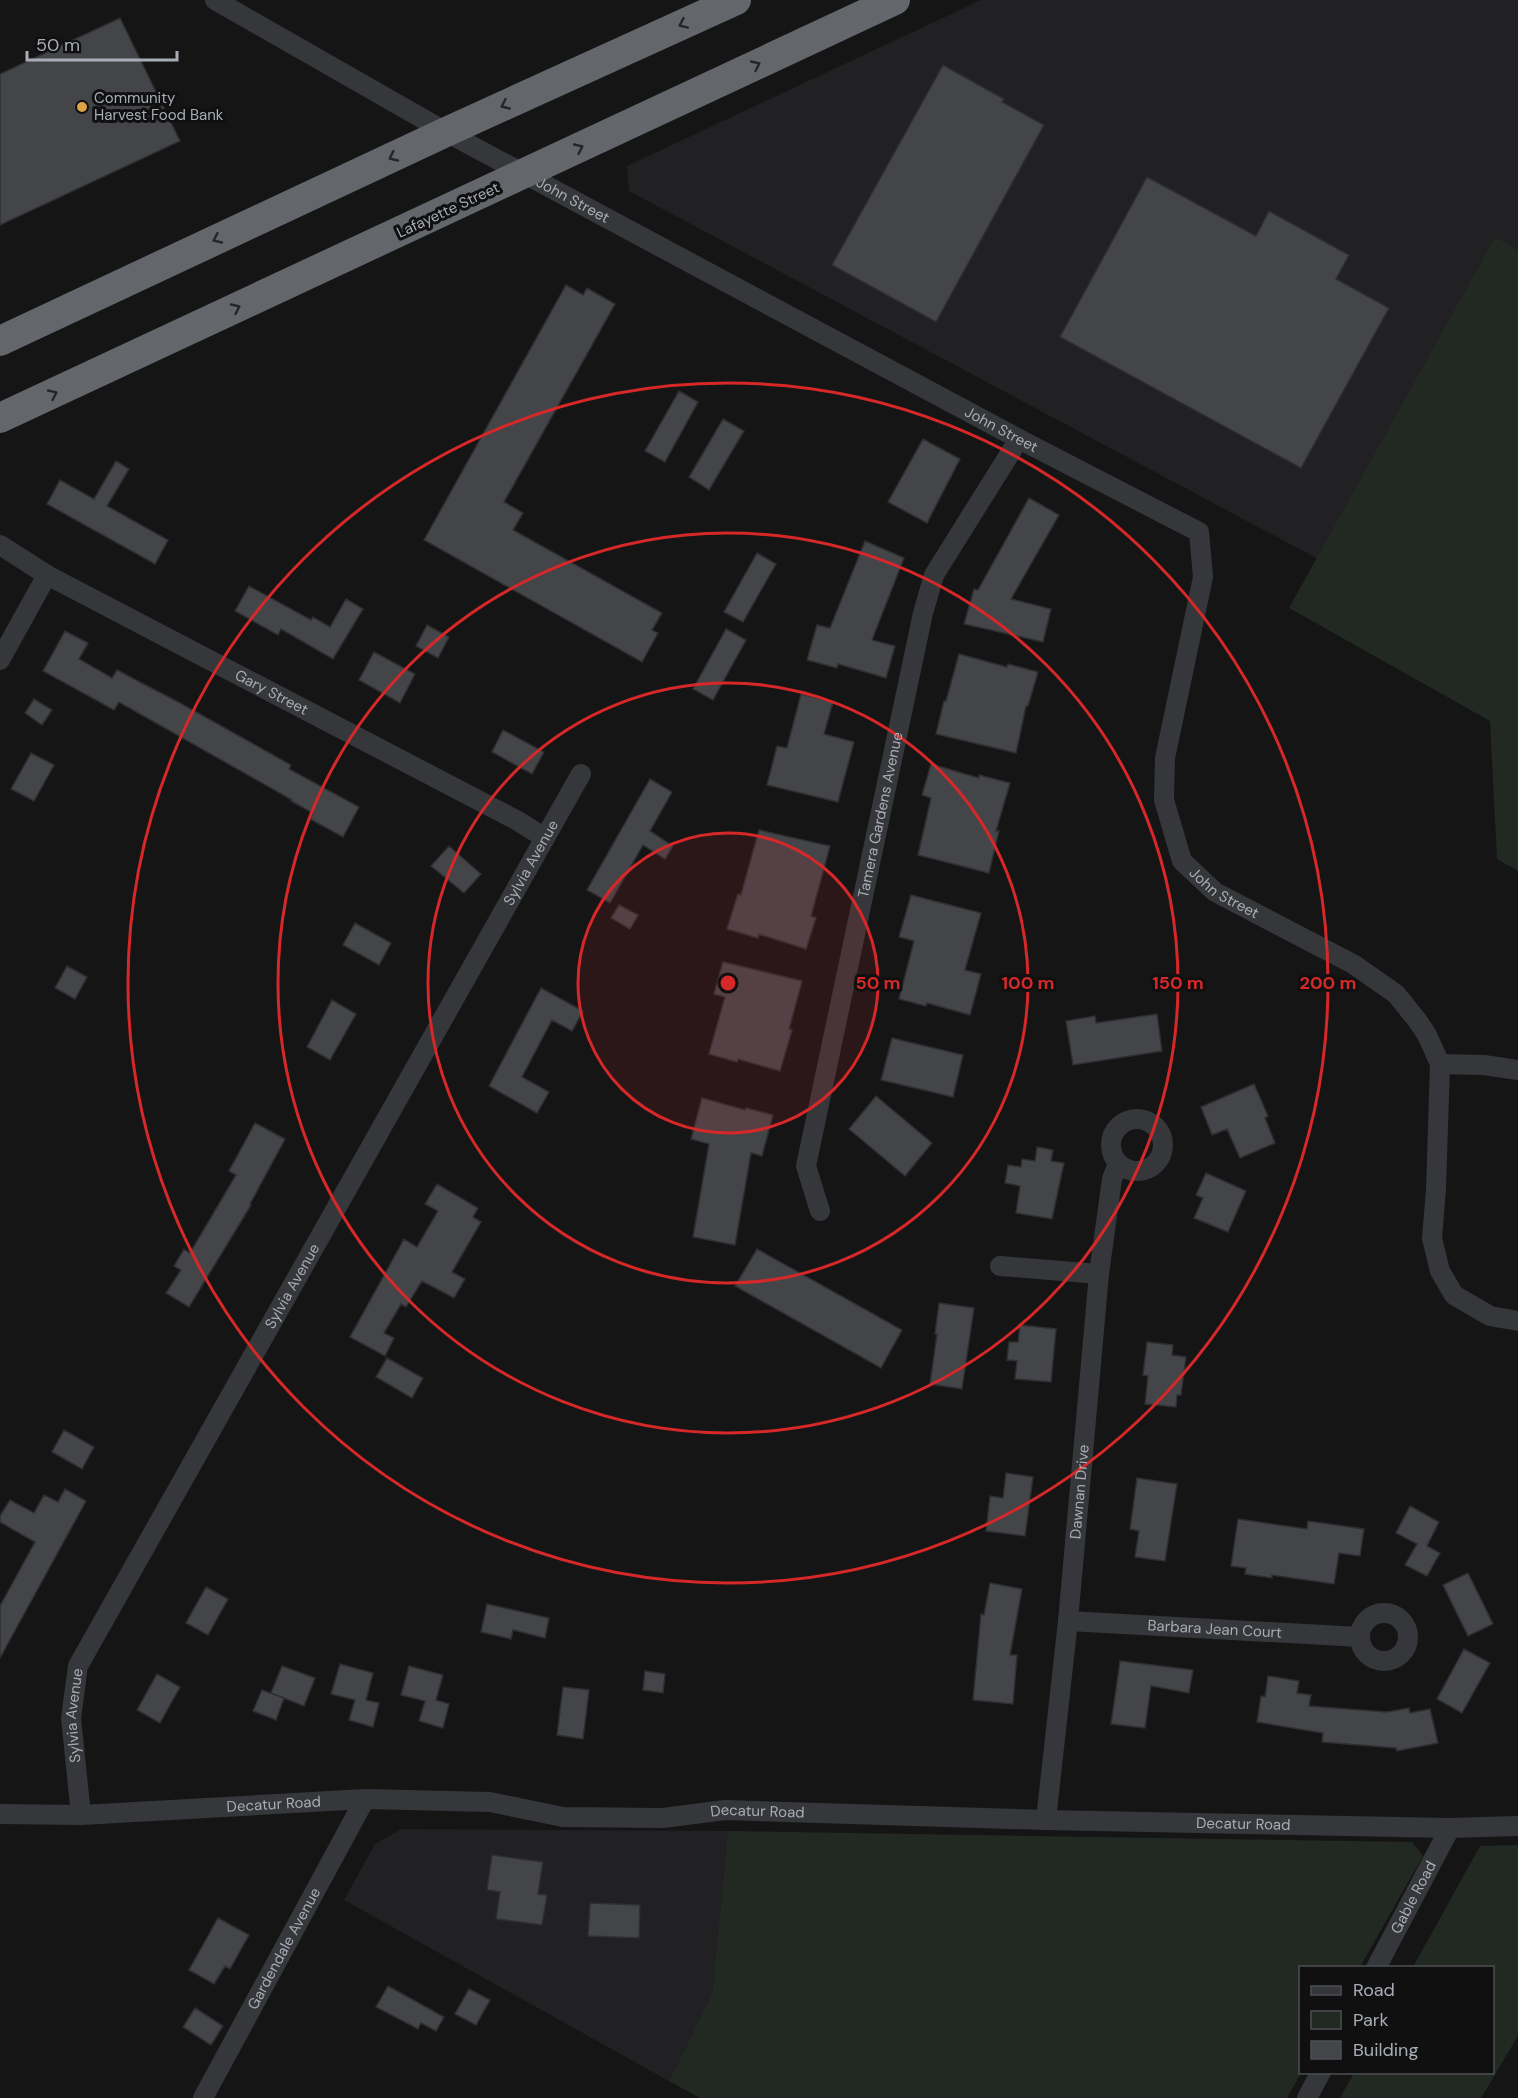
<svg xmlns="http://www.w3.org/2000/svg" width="1518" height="2098" font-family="'DM Sans',sans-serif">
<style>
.built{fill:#212123}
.green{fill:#222822}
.building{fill:#444549;stroke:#2f2f32;stroke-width:1.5}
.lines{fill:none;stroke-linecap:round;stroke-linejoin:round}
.minor{stroke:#36373b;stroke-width:20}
.highway{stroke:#63666b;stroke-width:30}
.oneway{stroke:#252628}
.ring{fill:none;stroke:#d62828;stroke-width:3}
.poi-dot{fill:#dea146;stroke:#101011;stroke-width:2}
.labels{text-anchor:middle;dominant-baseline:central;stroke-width:6;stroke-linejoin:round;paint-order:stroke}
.poi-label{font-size:15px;fill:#a8adb5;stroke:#101011;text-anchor:start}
.street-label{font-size:15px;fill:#a8adb5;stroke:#101011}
.centre{fill:#d62828;stroke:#101011;stroke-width:3}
.ring-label{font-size:18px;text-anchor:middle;font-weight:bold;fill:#d62828;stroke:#101011;stroke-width:6;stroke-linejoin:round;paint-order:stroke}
</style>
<rect width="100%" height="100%" fill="#151516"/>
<path class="built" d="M981,0H1518V250L1495,238L1318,559L629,191L627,166Z
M402,1829L728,1831L712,1995L669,2081L344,1900L375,1844Z"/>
<path class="green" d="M1495,237L1518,250V871L1497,859L1490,721L1289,608Z
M728,1831L1412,1842L1423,1856L1360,1967L1300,1968L1301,2073L1287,2098H700L669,2081L712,1994Z
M1518,1845V2036L1481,2098H1340L1354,2073L1492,2072V1968L1413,1967L1480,1846Z"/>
<path class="building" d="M120,18L180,141L0,225V74Z
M943,65L1004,99L1002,102L1044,125L936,322L832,265Z
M1147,177L1256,236L1269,211L1349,255L1336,279L1389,308L1301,468L1060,337Z
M566,285L583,295L587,288L615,304L504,502L523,513L513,530L662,613L652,630L658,633L642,662L424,540Z
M679,391L698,402L665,462L645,451Z
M723,419L744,431L709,490L689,477Z
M923,439L960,459L927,523L888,502Z
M116,461L129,469L107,506L168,540L155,564L47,504L60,480L94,499Z
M1029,498L1059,515L1011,599L1051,609L1043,642L964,624L974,589L978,590Z
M865,541L904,558L872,640L895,646L886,678L838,664L837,668L807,660L817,625L830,628Z
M757,553L776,564L743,622L724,612Z
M249,586L311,620L313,617L330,627L346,599L363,609L333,659L281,629L278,635L235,611Z
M427,625L449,637L438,658L416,646Z
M726,629L746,640L713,700L693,689Z
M65,631L88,643L79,659L112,678L117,670L180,703L291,765L289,769L359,807L343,837L310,819L313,813L291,801L292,800L119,702L114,710L43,671Z
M374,652L415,674L400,703L359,680Z
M959,654L1007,667L1008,664L1038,672L1028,706H1026L1016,753L936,734L944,701H946Z
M801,694L833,702L824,734L854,742L838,802L767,785L777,746L787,748Z
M34,699L52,710L42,725L25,713Z
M503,730L544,752L532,774L492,752Z
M31,753L54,765L34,801L11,789Z
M931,764L979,778V775L1010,783L996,831H999L989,873L918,855L931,798L922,795Z
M650,779L672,792L650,831L673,846L665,859L643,845L610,903L587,890Z
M759,830L830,846L811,916L816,918L806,949L759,934L758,938L727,929L738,894L741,895Z
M449,846L481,874L464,893L431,866Z
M911,895L981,913L965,970L981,974L970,1015L927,1003L926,1006L899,999L914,941L899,937Z
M619,905L638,915L630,929L611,918Z
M355,923L391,943L379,965L343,945Z
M723,962L802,981L789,1029L792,1030L780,1071L738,1059L737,1062L709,1054L725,997L714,994Z
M67,966L87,977L75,999L55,988Z
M541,988L583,1011L572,1031L552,1020L522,1077L549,1092L537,1113L489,1086Z
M332,1000L356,1014L330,1060L307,1047Z
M1157,1014L1162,1051L1073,1065L1066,1021L1095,1016L1096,1023Z
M892,1038L963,1055L953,1097L881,1080Z
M1254,1084L1268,1116L1265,1118L1275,1143L1240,1158L1227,1129L1212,1135L1201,1107Z
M876,1096L932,1143L905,1176L849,1129Z
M702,1098L745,1110L746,1108L773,1115L762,1156L751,1153L735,1245L693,1237L709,1144L691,1139Z
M255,1123L285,1139L250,1204L251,1205L189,1307L166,1293L181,1270L174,1266L184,1249L190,1253L236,1175L229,1171Z
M1037,1147L1053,1150L1051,1161L1064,1163L1052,1219L1016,1213L1020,1186L1005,1183L1008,1165L1021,1167L1022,1159L1035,1161Z
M1206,1173L1246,1191L1228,1232L1194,1218L1203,1198L1196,1195Z
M437,1184L478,1208L473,1217L481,1222L452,1272L465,1279L454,1298L422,1281L406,1307L401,1304L384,1333L394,1338L385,1356L350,1337L404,1239L417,1247L438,1211L425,1204Z
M757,1249L902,1330L881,1368L735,1286Z
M939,1303L974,1308L962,1389L930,1384L937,1334H935Z
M1020,1325L1056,1329L1051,1382L1015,1379L1017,1361L1007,1360L1009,1342H1018Z
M1147,1342L1173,1345L1172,1355L1186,1357L1181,1395H1177L1176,1407L1145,1404L1148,1376L1143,1375Z
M387,1358L423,1378L412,1398L376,1377Z
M64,1430L94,1447L82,1469L52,1452Z
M1006,1473L1033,1477L1025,1536L986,1531L990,1496L1003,1498Z
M1137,1478L1177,1484L1165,1561L1135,1557L1139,1531L1130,1529Z
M65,1489L86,1501L0,1658V1606L35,1542L0,1522V1516L10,1500L34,1513L44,1495L58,1502Z
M1410,1506L1439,1522L1427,1546L1440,1553L1427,1576L1405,1565L1417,1544L1396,1533Z
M1238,1519L1307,1529L1308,1521L1364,1529L1360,1556L1339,1553L1334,1584L1272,1575V1578L1245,1574L1246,1568L1231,1566Z
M1468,1573L1493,1624L1468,1636L1443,1585Z
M990,1583L1022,1589L1010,1655H1017L1013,1704L973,1700L981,1614L984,1615Z
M206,1587L228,1599L208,1635L186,1623Z
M487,1604L549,1618L545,1638L513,1630L511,1639L481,1632Z
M1464,1649L1490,1663L1462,1713L1437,1699Z
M1120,1661L1193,1670L1189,1693L1151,1686L1145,1728L1111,1724Z
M340,1664L373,1673L366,1700L379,1703L373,1727L349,1720L355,1700L331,1694Z
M282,1666L315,1678L304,1706L271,1693Z
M409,1666L443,1675L436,1700L449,1704L443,1728L419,1721L425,1701L401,1695Z
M645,1671L665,1674L663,1693L643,1690Z
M157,1674L180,1687L160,1723L137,1710Z
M1268,1676L1299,1681L1297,1693L1311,1695L1309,1706L1387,1712L1409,1708L1410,1713L1430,1709L1438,1743L1397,1751L1396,1748L1322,1742L1323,1733L1257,1722L1261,1696L1265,1697Z
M563,1687L589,1690L583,1739L557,1735Z
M262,1690L284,1698L276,1720L253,1711Z
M492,1855L543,1862L538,1894L547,1895L542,1925L496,1919L500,1892L487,1890Z
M590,1903L640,1905L639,1938L588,1936Z
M218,1918L249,1935L230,1969L225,1966L214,1984L189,1970Z
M388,1986L444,2017L436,2031L421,2023L418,2029L376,2007Z
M469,1989L490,2000L476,2025L455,2014Z
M195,2008L223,2026L211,2045L183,2027Z"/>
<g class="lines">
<g class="minor">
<path id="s1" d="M215,0L446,132L1019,439L1199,532L1203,577L1165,758L1164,800L1182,861L1215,892L1353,964L1396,994L1417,1020L1427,1035L1440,1064L1436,1189L1432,1238L1440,1271L1454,1295L1490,1316L1518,1321"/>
<path id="s2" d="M0,545L47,575L518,821L545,838"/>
<path d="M0,660L47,575"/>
<path d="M1440,1064L1484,1065L1518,1070"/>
<circle cx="1137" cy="1145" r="26"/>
<path id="s3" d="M820,1211L806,1166L923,613L934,575L1019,439"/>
<path d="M1000,1266L1099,1274"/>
<circle cx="1384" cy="1637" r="24"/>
<path id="s4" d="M1068,1621L1360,1637"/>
<path id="s5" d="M0,1814L81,1815L365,1799L490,1802L563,1817L663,1818L725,1810L1046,1820L1450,1828L1518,1826"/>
<path id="s6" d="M81,1815L71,1718L78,1666L581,774"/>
<path id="s7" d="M1046,1820L1068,1621L1099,1274L1112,1179L1118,1164"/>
<path id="s8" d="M1376,1968L1450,1828"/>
<path id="s9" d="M203,2098L365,1799"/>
<path d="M1307,2098L1321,2072"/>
</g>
<path class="highway" d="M0,341L446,132L736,0
M0,418L895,0"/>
</g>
<defs><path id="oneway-chevron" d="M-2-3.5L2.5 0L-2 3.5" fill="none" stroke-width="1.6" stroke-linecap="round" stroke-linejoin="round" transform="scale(1.5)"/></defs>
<g class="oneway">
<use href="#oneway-chevron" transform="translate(683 24) rotate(156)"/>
<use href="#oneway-chevron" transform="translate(756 65) rotate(-25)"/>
<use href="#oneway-chevron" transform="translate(505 105) rotate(156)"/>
<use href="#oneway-chevron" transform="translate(579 148) rotate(-25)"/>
<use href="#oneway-chevron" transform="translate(393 157) rotate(155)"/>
<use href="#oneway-chevron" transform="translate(217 239) rotate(155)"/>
<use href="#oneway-chevron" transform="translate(236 308) rotate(-25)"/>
<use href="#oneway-chevron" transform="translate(53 394) rotate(-25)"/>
</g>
<circle cx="728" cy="983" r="150" fill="#d62828" fill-opacity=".12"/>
<g class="ring">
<circle cx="728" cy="983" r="150"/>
<circle cx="728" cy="983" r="300"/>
<circle cx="728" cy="983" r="450"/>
<circle cx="728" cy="983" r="600"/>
</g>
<circle class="poi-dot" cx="82" cy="107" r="6"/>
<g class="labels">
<g class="poi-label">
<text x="94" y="98">Community<tspan x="94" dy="17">Harvest Food Bank</tspan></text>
</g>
<g class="street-label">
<text stroke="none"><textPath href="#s1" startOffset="410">John Street</textPath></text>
<text transform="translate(448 210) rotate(-25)">Lafayette Street</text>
<text stroke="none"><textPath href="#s1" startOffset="896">John Street</textPath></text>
<text stroke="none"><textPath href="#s2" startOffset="309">Gary Street</textPath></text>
<text stroke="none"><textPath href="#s3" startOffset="406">Tamera Gardens Avenue</textPath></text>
<text stroke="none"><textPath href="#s6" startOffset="1072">Sylvia Avenue</textPath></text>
<text stroke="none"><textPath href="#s1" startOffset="1508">John Street</textPath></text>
<text stroke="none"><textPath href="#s6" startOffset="586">Sylvia Avenue</textPath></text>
<text stroke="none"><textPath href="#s7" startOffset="330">Dawnan Drive</textPath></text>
<text stroke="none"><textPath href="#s4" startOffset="147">Barbara Jean Court</textPath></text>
<text stroke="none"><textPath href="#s6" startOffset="100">Sylvia Avenue</textPath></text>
<text stroke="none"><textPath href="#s5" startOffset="274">Decatur Road</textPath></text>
<text stroke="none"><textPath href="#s5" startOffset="760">Decatur Road</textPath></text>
<text stroke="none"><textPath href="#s5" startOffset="1246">Decatur Road</textPath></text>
<text stroke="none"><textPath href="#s8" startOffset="80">Gable Road</textPath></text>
<text stroke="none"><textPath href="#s9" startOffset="170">Gardendale Avenue</textPath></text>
</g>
</g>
<circle cx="728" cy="983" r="9" class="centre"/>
<g class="ring-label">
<text x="878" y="989">50 m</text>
<text x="1028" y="989">100 m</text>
<text x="1178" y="989">150 m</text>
<text x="1328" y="989">200 m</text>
</g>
<rect x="1299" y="1966" width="195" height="108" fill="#101011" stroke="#4d4f53" stroke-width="1.5"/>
<rect x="1311" y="1986" width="30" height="9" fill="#36373b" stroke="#4d4f53" stroke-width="1.5"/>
<text x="1353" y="1996" font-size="18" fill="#a8adb5">Road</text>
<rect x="1311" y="2011" width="30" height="18" fill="#222822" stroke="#4d4f53" stroke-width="1.5"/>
<text x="1353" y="2026" font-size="18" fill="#a8adb5">Park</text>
<rect x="1311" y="2041" width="30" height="18" fill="#444549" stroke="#4d4f53" stroke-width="1.5"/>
<text x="1353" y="2056" font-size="18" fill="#a8adb5">Building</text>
<path d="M27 51v9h150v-9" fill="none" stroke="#a8adb5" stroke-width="3"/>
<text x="36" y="51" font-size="18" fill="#a8adb5" stroke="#101011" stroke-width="4.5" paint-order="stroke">50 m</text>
</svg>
